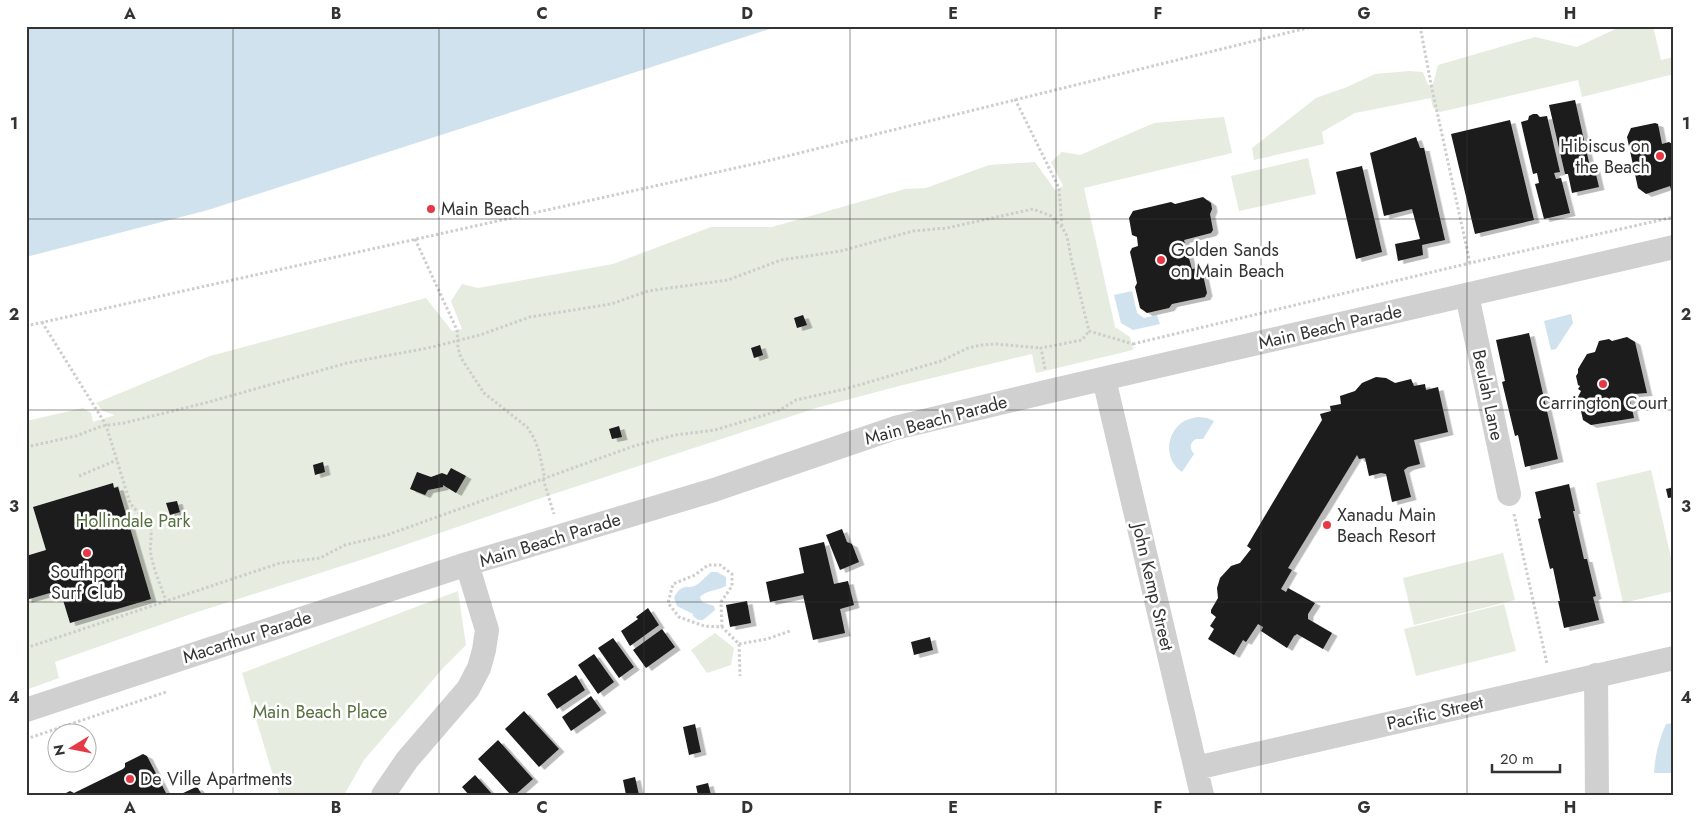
<svg xmlns="http://www.w3.org/2000/svg" width="1700" height="821" font-family="Jost,sans-serif">
<style>
.green{fill:#e6ecdf}
.water{fill:#cfe2ee}
.building{fill:#1a1a1a;filter:url(#shadow)}
.lines{fill:none;stroke-linecap:round;stroke-linejoin:round}
.path{stroke:#cdcdcd;stroke-width:3;stroke-dasharray:2.5 2.5;stroke-linecap:butt}
.minor{stroke:#d0d0d0;stroke-width:24}
.grid{fill:none;stroke:#333;stroke-width:1;stroke-opacity:0.55}
.poi-dot{fill:#e63946;stroke:#fff;stroke-width:2}
.labels{text-anchor:middle;dominant-baseline:central;stroke-width:5;stroke-linejoin:round;paint-order:stroke}
.poi-label{font-size:18px;fill:#333;stroke:#fff;text-anchor:start}
.street-label{font-size:18px;fill:#333;stroke:#fff}
.park-label{font-size:18px;fill:#56703f;stroke:#fff}
.neatline{fill:none;stroke:#333;stroke-width:2}
.grid-label{font-size:16px;text-anchor:middle;font-weight:bold;fill:#333}
</style>
<defs>
<filter id="shadow"><feDropShadow dx="5.5" dy="3" stdDeviation="0" flood-color="#0004"/></filter>
</defs>
<rect width="100%" height="100%" fill="#fff"/>
<path class="green" d="M1622,26H1653L1661,60L1674,57V74L1582,97L1578,80L1440,112L1433,108L1431,98L1355,113L1322,132L1324,144L1254,160L1252,148L1316,98L1347,87L1375,74L1409,71L1423,72L1428,85L1433,84L1438,65L1535,37L1577,47Z
M1224,117L1232,153L1084,188L1115,327L1130,337L1133,350L1036,373L1032,354L899,386L816,408L541,498L367,558L191,614L55,662L59,678L26,690V421L83,408L91,413L93,422L115,415L103,411L96,403L210,356L426,298L452,331L462,329L451,301L462,284L478,288L613,264L711,227H772L905,189L926,188L989,165L1035,162L1055,190L1063,186L1051,162L1062,152L1080,155L1154,123Z
M1308,158L1316,194L1239,211L1231,176Z
M1651,470L1674,571V591L1623,603L1596,483Z
M1503,553L1515,600L1414,625L1403,578Z
M458,591L466,645L444,667L364,760L344,795H279L242,673Z
M1504,604L1516,651L1416,676L1404,629Z
M715,633L734,648L731,665L707,673L691,650Z
M1285,793H1382L1384,795H1284Z"/>
<path class="water" d="M26,26H779L208,210L26,257Z
M1132,291L1137,313L1144,318L1157,315L1160,324L1133,330L1121,323L1114,295Z
M1571,314L1573,323L1556,349L1551,350L1544,321Z
M1198,417L1207,418L1214,421L1203,439H1196C1190,442 1189,448 1194,454L1182,472C1166,462 1165,438 1179,425C1184,420 1191,418 1198,417Z
M711,572H717L726,577V586C718,591 706,590 700,597L702,602L714,606L715,610L703,620H698L693,616V614L677,606L674,598C682,581 688,591 698,584C702,581 706,576 711,572Z
M1674,723V773H1654C1655,756 1659,739 1666,724Z"/>
<path class="building" d="M1575,100L1590,167L1594,166L1599,187L1572,193L1568,174H1565L1549,105Z
M1533,114H1537L1540,117L1547,116L1560,172L1554,173L1556,179L1561,178L1570,213L1544,219L1535,184L1539,183L1537,173L1533,174L1521,122L1528,120L1529,116Z
M1510,120L1534,220L1475,234L1451,134Z
M1655,123L1658,124L1662,144L1669,142L1672,144L1674,150V198L1670,186L1646,194L1638,188L1627,137L1631,128Z
M1416,137L1420,148H1424L1445,240L1422,245L1423,255L1398,261L1395,244L1420,239L1412,209L1384,216L1370,153Z
M1362,166L1382,252L1356,259L1336,172Z
M1203,197L1211,203L1212,209L1210,214L1213,230L1211,233L1184,240L1192,269L1198,268L1202,270L1207,293L1205,297L1172,304L1169,308L1147,313L1140,308L1135,287L1137,283L1130,252L1132,248L1138,246L1137,237L1132,235L1129,218L1133,211L1171,202L1175,204Z
M803,315L807,325L797,328L794,318Z
M1529,333L1558,459L1525,467L1518,435L1515,436L1502,382L1505,381L1496,340Z
M1627,337L1635,342L1647,393L1634,394L1630,400L1634,418L1591,425L1583,420L1578,397L1581,391L1578,389L1580,386L1578,385L1576,376L1578,373V369L1587,354L1595,352L1599,341L1609,339L1612,341Z
M760,345L763,355L754,358L751,348Z
M1376,377L1386,378L1395,383L1411,379L1414,386L1425,384L1426,390L1438,387L1448,432L1414,440L1420,464L1408,467L1404,470L1411,497L1392,502L1386,474L1381,473L1369,476L1365,458L1359,459L1357,455L1288,568L1292,570L1281,589L1286,592L1288,588L1315,603L1308,614V619L1332,633L1323,649L1297,634L1294,636L1287,648L1261,631L1263,627L1258,624L1246,642L1243,640L1234,655L1208,639L1214,629L1210,626L1216,617L1211,613V610L1218,598L1217,588L1220,578L1231,566L1240,563L1251,549L1247,546L1322,420L1320,414L1331,411L1330,406L1341,404L1340,396L1355,391L1362,383Z
M619,426L622,437L612,439L609,429Z
M323,462L325,472L315,475L313,465Z
M451,468L466,476L456,493L443,485V487L428,490L425,495L410,489L417,472L431,477L442,473L447,475Z
M113,483L114,488L118,487L151,599L70,623L60,590L26,600V556L46,550L33,507Z
M1569,484L1575,511H1573L1584,559H1587L1596,596L1593,597L1599,620L1564,628L1558,601H1560L1553,568L1550,569L1538,519L1541,518L1535,492Z
M1674,487V497L1668,498L1666,489Z
M177,501L180,512L170,515L166,503Z
M842,529L847,542L852,544L859,562L840,570L826,535Z
M824,542L834,584L848,581L854,605L840,609L845,633L813,640L803,595L770,602L766,582L804,573L799,548Z
M747,601L751,623L730,627L726,605Z
M648,608L659,625L630,646L621,631L638,619L636,617Z
M662,629L675,647L646,668L633,650Z
M930,637L933,650L914,655L911,642Z
M613,638L634,667L619,678L598,648Z
M594,654L614,682L598,694L578,665Z
M576,675L585,690L557,709L547,694Z
M591,696L601,710L571,731L562,717Z
M524,711L559,749L539,767L505,729Z
M695,724L701,752L689,755L683,727Z
M498,740L533,779L515,795H511L478,759Z
M143,754L147,756L167,795H62L70,791L74,793L123,769L125,767V763Z
M475,775L493,795H469L462,787Z
M635,777L639,795H626L623,780Z
M708,783L711,795H698L696,786Z
M196,787L198,788L202,795H179Z"/>
<g class="lines">
<path class="path" d="M1420,26L1431,84L1470,263
M1015,99L1059,188L1062,227
M415,239L457,330L458,348L461,358L484,393L527,427L534,438L539,451L545,479
M42,322L106,425L130,503C136,512 147,518 150,527C153,537 149,546 151,555C154,571 161,586 166,601
M26,326L767,161L1315,26
M1133,344L1470,263L1674,217
M1045,369L1041,348L1082,340L1089,331
M26,447L76,436L102,426L124,423L209,402L347,363L428,348L480,335L530,317L611,304L648,291L728,280L781,260L841,251L913,231L947,228L1033,209L1051,216L1062,227L1067,236L1071,258L1089,331L1133,344L1134,348
M79,476L117,460
M543,479L554,514
M1514,514L1547,664
M722,627L721,602L732,586V574L720,565H708L695,575L673,584L668,603L679,617L704,626L722,627L739,644L740,676
M739,644L767,639L790,631
M26,648L280,563L320,558L345,545L387,535L634,446L675,435L715,430L778,411L796,400L845,389L941,361L968,348L982,345L996,344L1041,348
M26,739L166,692"/>
<path class="minor" d="M1467,295L1509,494
M1104,379L1202,795
M1596,675L1597,795
M26,710L467,564L714,490L895,428L1050,391L1674,247
M1196,768L1674,658
M383,795L407,760L468,689L479,668L484,650L487,630L467,564"/>
</g>
<path class="grid" d="M233,26V795M439,26V795M644,26V795M850,26V795M1056,26V795M1261,26V795M1467,26V795M26,219H1674M26,410H1674M26,602H1674"/>
<g class="poi-dot">
<circle cx="1660" cy="156" r="5"/>
<circle cx="431" cy="209" r="5"/>
<circle cx="1161" cy="260" r="5"/>
<circle cx="1603" cy="384" r="5"/>
<circle cx="1327" cy="525" r="5"/>
<circle cx="87" cy="553" r="5"/>
<circle cx="130" cy="779" r="5"/>
</g>
<g class="labels">
<g class="poi-label">
<text x="1650" y="146" text-anchor="end">Hibiscus on<tspan x="1650" dy="21">the Beach</tspan></text>
<text x="441" y="209">Main Beach</text>
<text x="1171" y="250">Golden Sands<tspan x="1171" dy="21">on Main Beach</tspan></text>
<text x="1603" y="403" text-anchor="middle">Carrington Court</text>
<text x="1337" y="515">Xanadu Main<tspan x="1337" dy="21">Beach Resort</tspan></text>
<text x="87" y="572" text-anchor="middle">Southport<tspan x="87" dy="21">Surf Club</tspan></text>
<text x="140" y="779">De Ville Apartments</text>
</g>
<g class="street-label">
<text transform="translate(1330 327) rotate(-13)">Main Beach Parade</text>
<text transform="translate(1488 395) rotate(78)">Beulah Lane</text>
<text transform="translate(936 420) rotate(-15)">Main Beach Parade</text>
<text transform="translate(550 540) rotate(-17)">Main Beach Parade</text>
<text transform="translate(1153 587) rotate(77)">John Kemp Street</text>
<text transform="translate(247 637) rotate(-18)">Macarthur Parade</text>
<text transform="translate(1435 713) rotate(-13)">Pacific Street</text>
</g>
<g class="park-label">
<text x="133" y="521">Hollindale Park</text>
<text x="320" y="712">Main Beach Place</text>
</g>
</g>
<rect width="1700" height="821" fill="none" stroke="#ffffff" stroke-width="55"/>
<g transform="translate(72 748) rotate(260)"><circle r="24" fill="#ffffff" stroke="#adadad"/>
<path d="M0-4L9 19L0 12L-9 19Z" fill="#e63946"/>
<text y="-8" font-size="14" font-weight="bold" text-anchor="middle" fill="#333333">N</text>
</g>
<path d="M1492 764v8h68v-8" fill="none" stroke="#333333" stroke-width="2.5"/>
<text x="1500" y="764" font-size="15" fill="#333333" stroke="#ffffff" stroke-width="4" paint-order="stroke">20 m</text>
<rect x="28" y="28" width="1644" height="766" class="neatline"/>
<g class="grid-label">
<text x="130" y="19">A</text>
<text x="336" y="19">B</text>
<text x="542" y="19">C</text>
<text x="747" y="19">D</text>
<text x="953" y="19">E</text>
<text x="1158" y="19">F</text>
<text x="1364" y="19">G</text>
<text x="1570" y="19">H</text>
<text x="14" y="129">1</text>
<text x="1686" y="129">1</text>
<text x="14" y="320">2</text>
<text x="1686" y="320">2</text>
<text x="14" y="512">3</text>
<text x="1686" y="512">3</text>
<text x="14" y="703">4</text>
<text x="1686" y="703">4</text>
<text x="130" y="813">A</text>
<text x="336" y="813">B</text>
<text x="542" y="813">C</text>
<text x="747" y="813">D</text>
<text x="953" y="813">E</text>
<text x="1158" y="813">F</text>
<text x="1364" y="813">G</text>
<text x="1570" y="813">H</text>
</g>
</svg>
